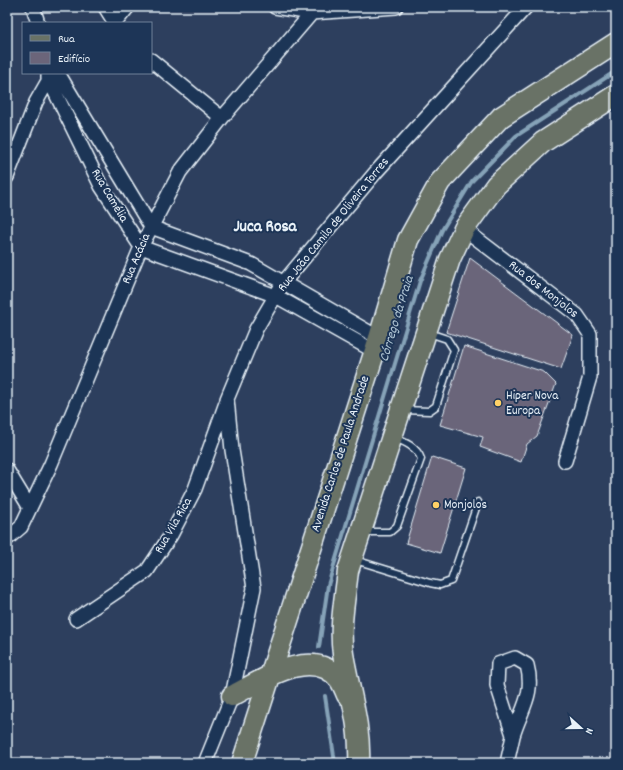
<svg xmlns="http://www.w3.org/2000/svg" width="623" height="770" font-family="Dekko,sans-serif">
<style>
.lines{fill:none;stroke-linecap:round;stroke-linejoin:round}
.stream{stroke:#86a3b8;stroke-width:4}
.building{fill:#6b657a;stroke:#e8f1f8}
.service-casing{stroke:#e8f1f8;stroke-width:9}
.minor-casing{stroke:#e8f1f8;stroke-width:16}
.primary-casing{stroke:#e8f1f8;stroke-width:23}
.service{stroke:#1d3557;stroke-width:6}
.minor{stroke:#1d3557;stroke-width:13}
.primary{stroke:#697266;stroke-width:20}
.poi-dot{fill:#ffd166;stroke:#1d3557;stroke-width:1.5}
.labels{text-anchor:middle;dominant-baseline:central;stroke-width:4;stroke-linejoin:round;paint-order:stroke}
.street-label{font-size:13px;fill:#e8f1f8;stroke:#1d3557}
.poi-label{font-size:13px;fill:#e8f1f8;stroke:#1d3557;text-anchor:start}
.water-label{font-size:14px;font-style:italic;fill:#afc4d3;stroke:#1d3557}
.district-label{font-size:17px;font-weight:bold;fill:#e8f1f8;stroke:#1d3557}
</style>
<rect width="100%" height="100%" fill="#2d3f5e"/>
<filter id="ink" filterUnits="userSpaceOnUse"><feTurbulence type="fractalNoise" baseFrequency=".025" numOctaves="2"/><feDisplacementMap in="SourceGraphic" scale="8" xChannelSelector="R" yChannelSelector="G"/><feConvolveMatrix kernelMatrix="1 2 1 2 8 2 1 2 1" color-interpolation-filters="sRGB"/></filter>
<g filter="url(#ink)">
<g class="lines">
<path class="stream" d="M319,647L328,585L341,542L420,281L442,230L472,181L516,136L616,71
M325,696L335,763"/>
</g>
<path class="building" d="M470,258L573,335L561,369L446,332Z
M464,346L544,372L556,384L537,436L527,444L521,462L480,447L483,437L440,425Z
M432,457L466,468L440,553L406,543Z"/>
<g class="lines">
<defs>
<path id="service" d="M404,410L429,411L436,406L454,350L447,339L429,333
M364,532H390L397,526L421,459C417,447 405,442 394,438
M355,560L430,583L440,585L451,581L478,502"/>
<path id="minor" d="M33,7L38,23
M105,7L115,23
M275,7L311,13L396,7
M115,23L128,7
M151,60L222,118
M48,73V78L101,186L141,247L276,296L374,351
M58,73L151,227L251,264L379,338
M7,177L36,102L52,74
M464,229L577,315L590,334V377L565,461
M7,470L30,508
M7,539L21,527L30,508L51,464L141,247L180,172L222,118L317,7
M76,619L147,571L171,535L195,489L226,403
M205,763L232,696L254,588L232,450L227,399L256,329L283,283L376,172L526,7
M507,763C509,754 511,745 513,736C521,709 535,695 527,665L515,658L498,664L497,685L513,735"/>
<path id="primary" d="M232,696C261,681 312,645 339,679C342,683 345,690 347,695
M242,763L379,338L408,240L440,182L501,117L616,43
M359,763C361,726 349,690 343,654C339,627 345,598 348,571L450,259L464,229L496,185L543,142L616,95"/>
</defs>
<use href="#service" class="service-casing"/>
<use href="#minor" class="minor-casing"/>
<use href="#primary" class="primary-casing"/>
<use href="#service" class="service"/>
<use href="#minor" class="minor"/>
<use href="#primary" class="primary"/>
</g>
</g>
<g class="poi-dot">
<circle cx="498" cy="403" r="4"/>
<circle cx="436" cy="505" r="4"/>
</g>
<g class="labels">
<g class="street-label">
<text transform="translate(109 196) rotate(59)">Rua Camélia</text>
<text transform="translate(334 225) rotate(-51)">Rua João Camilo de Oliveira Torres</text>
<text transform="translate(137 259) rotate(-67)">Rua Acácia</text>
<text transform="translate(543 290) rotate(38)">Rua dos Monjolos</text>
<text transform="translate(341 454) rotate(-72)">Avenida Carlos de Paula Andrade</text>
<text transform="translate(174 526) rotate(-60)">Rua Vila Rica</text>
</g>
<g class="poi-label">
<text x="506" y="396">Hiper Nova<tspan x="506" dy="15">Europa</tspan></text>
<text x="444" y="505">Monjolos</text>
</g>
<g class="water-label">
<text transform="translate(397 319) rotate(-73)">Córrego da Praia</text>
</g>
<g class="district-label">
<text x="265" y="228">Juca Rosa</text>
</g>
</g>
<rect width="623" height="770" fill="none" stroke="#1d3557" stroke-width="24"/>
<rect x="12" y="12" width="599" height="746" fill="none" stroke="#e8f1f8" stroke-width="1.5" filter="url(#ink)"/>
<rect x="22" y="22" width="130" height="52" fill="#1d3557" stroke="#6e8097"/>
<rect x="30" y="35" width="20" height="6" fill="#697266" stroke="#6e8097"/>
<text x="58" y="42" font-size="12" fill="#e8f1f8">Rua</text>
<rect x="30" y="52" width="20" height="12" fill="#6b657a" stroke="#6e8097"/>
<text x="58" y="62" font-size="12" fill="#e8f1f8">Edifício</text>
<g transform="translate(581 728) rotate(111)" stroke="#1d3557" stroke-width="3" paint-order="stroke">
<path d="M0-3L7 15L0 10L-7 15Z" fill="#e8f1f8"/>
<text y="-6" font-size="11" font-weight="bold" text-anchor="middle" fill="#e8f1f8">N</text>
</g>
</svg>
